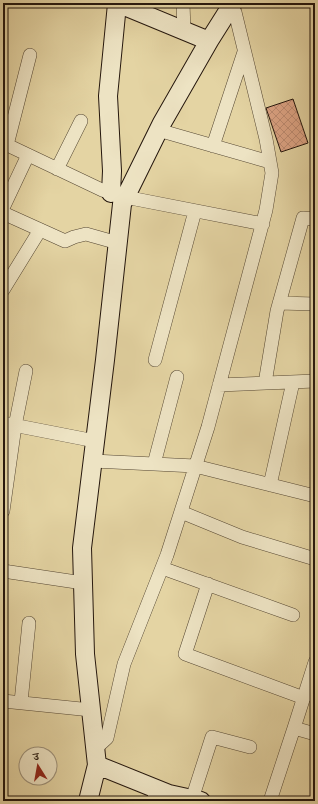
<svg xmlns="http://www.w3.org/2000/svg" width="318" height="804" font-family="Cardo,'Noto Serif Devanagari',serif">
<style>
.building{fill:url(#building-cross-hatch);stroke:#24160d}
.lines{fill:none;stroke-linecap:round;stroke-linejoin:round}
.street-casing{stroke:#544632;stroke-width:14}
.secondary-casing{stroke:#24160d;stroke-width:20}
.street{stroke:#ede3c3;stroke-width:13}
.secondary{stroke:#ede3c3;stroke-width:18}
</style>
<defs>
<pattern id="building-cross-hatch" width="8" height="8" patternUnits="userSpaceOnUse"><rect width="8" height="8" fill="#dda485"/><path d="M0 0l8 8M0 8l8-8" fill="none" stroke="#be8c72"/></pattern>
</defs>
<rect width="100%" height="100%" fill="#e4d4a3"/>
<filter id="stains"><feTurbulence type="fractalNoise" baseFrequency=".005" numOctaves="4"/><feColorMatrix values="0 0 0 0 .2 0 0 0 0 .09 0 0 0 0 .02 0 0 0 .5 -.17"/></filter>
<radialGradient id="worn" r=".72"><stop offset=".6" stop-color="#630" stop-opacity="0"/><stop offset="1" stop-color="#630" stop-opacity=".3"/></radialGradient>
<path class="building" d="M293,99L308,143L281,152L266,108Z"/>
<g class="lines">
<defs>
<path id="street" d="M183,3L184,31
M158,130L270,162
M3,143L102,190L125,197L263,224
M7,145L30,55
M213,146L244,52
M57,169L81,121
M3,208L28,155
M3,213L65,241L74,237L86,234L118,243
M3,290L40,230
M279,303L315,304
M155,360L195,211
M265,383L277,311L303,218L315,219
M219,385L315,381
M3,423L95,441
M93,461L195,466L315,496
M154,464L177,377
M270,485L293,382
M3,511L15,426L26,371
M181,512L242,537L315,559
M162,568L293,615
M3,571L83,583
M208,584L185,654L304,698
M3,701L91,710
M21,702L29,623
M294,728L315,734
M95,749L107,738L124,664L167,555L208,427L266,210L272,173L266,139L235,12L229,10
M192,799L212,737L250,747
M153,801L157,789
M270,801L294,728L315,662"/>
<path id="secondary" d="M117,3L209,41
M111,193L112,171L108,96L117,4
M97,765L169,794L201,801
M88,801L97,765L85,654L82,548L105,360L122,204L162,123L209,41L233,3"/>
</defs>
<use href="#street" class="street-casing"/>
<use href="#secondary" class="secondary-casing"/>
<use href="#street" class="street"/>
<use href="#secondary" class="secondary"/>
</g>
<rect width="318" height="804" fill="none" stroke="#e4d4a3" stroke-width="16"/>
<rect x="4" y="4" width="310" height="796" fill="none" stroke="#24160d" stroke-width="2"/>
<rect x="8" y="8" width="302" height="788" fill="none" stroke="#24160d"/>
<g transform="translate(38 766) rotate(349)"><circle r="19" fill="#ede3c3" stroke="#9d917a"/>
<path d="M0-3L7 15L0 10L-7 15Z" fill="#8f2418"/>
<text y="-6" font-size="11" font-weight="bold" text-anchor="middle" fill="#24160d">उ</text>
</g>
<rect width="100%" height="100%" filter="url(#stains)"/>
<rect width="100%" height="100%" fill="url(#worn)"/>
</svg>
